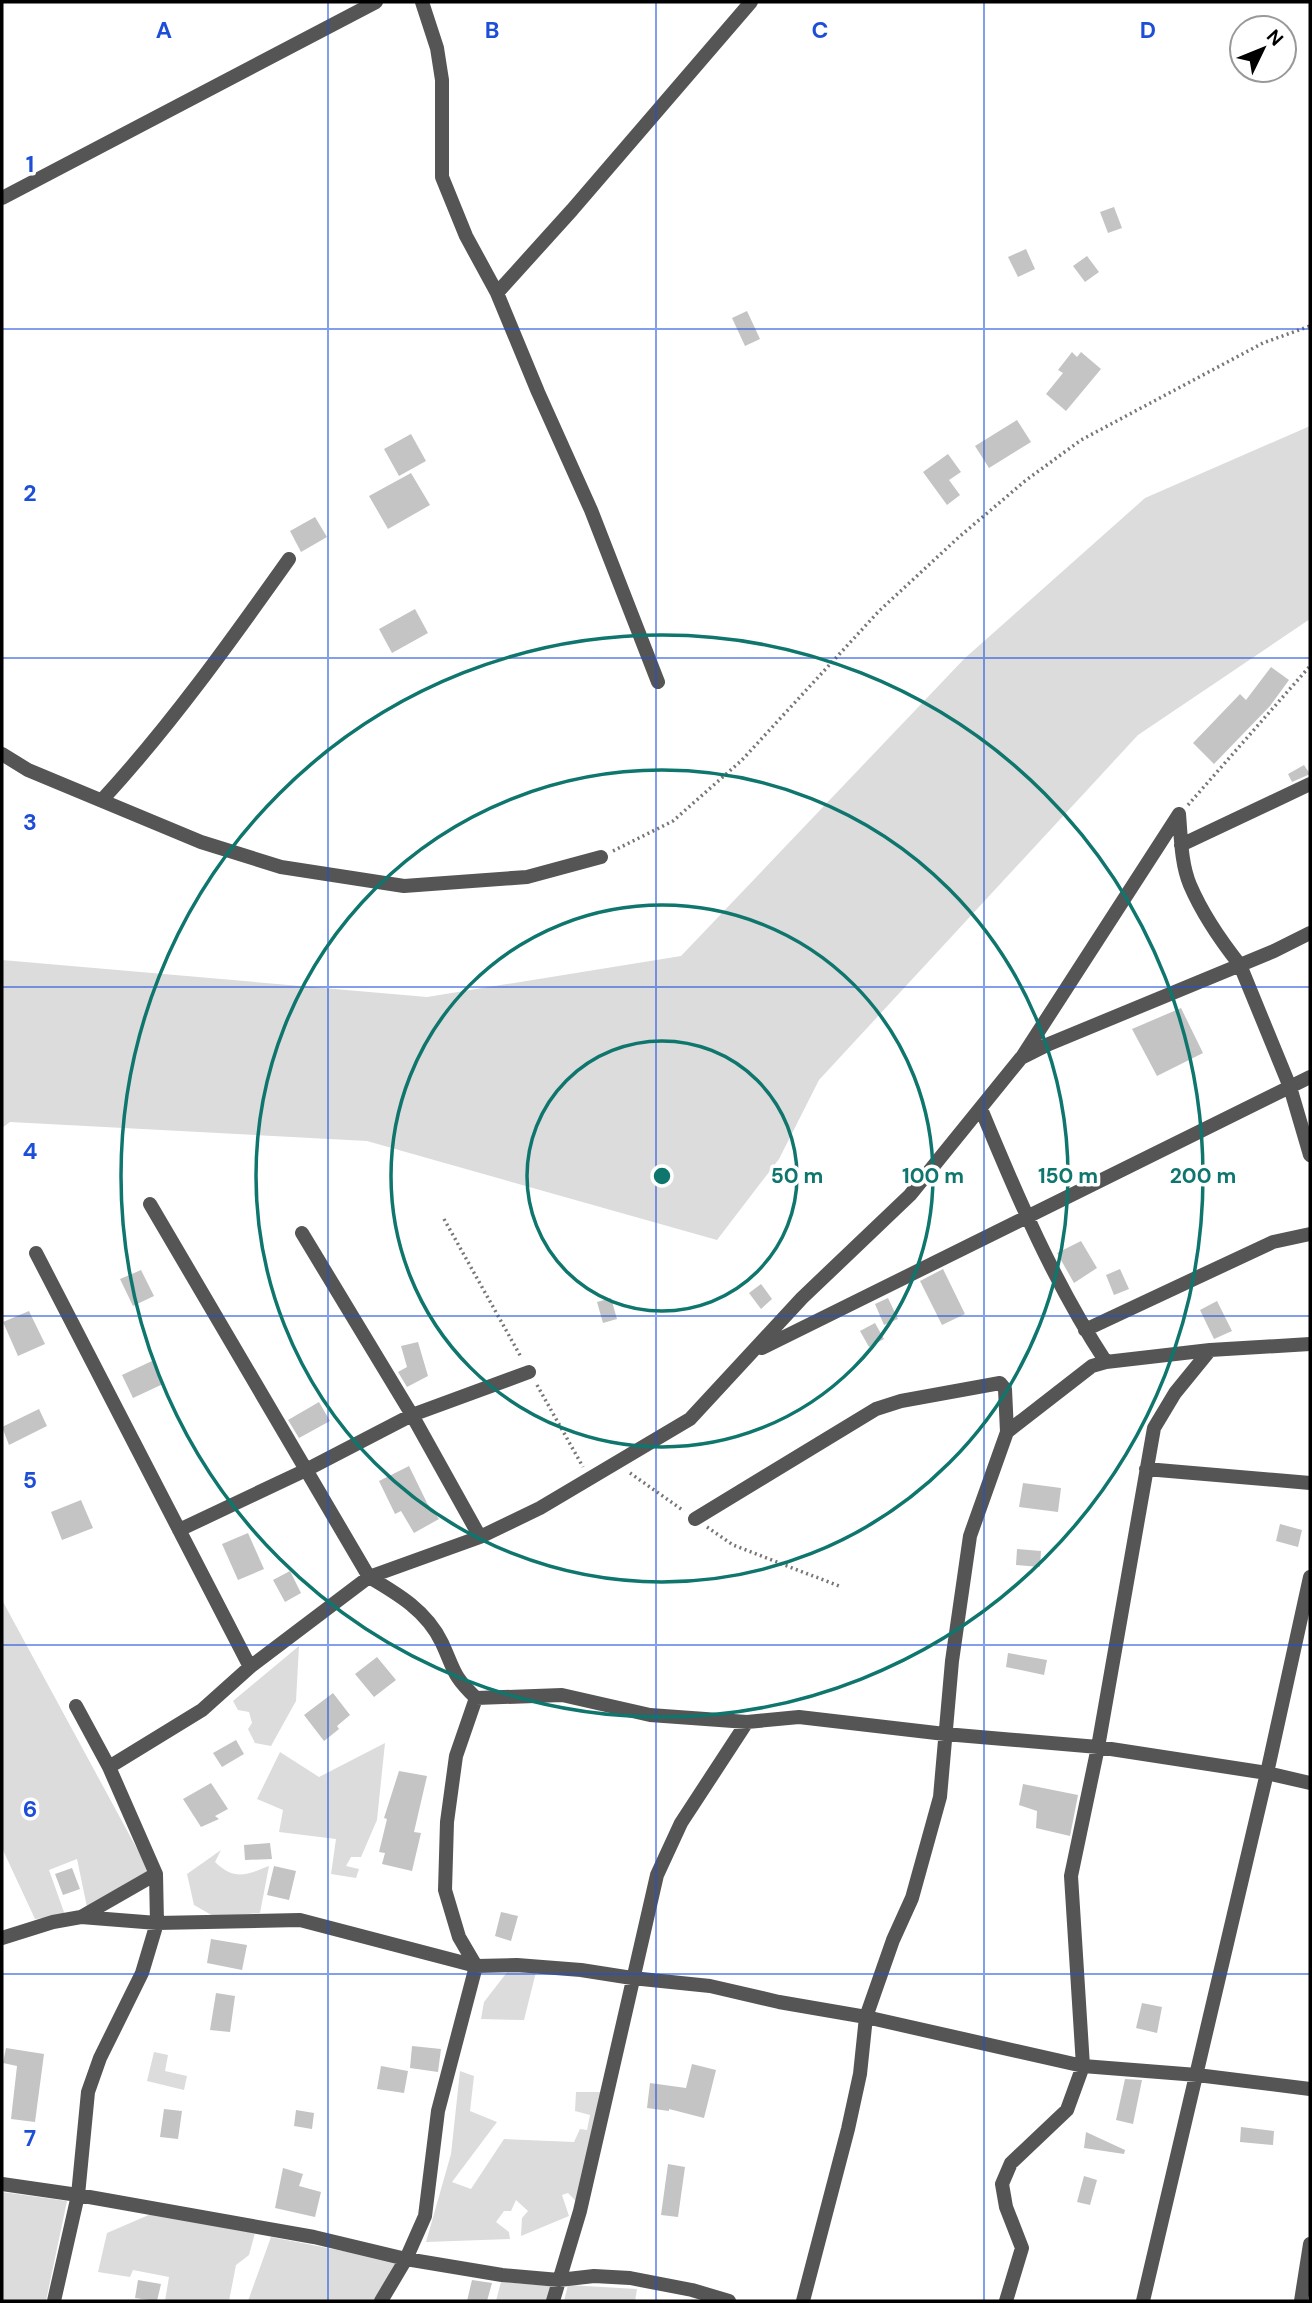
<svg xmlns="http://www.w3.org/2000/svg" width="1312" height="2303" font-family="'DM Sans',sans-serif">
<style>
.green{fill:#dcdcdc}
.building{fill:#c4c4c4}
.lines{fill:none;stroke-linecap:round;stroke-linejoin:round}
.path{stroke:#777;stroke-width:3.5;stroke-dasharray:2 3.5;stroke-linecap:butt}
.minor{stroke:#555;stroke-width:14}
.grid{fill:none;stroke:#1d4ed8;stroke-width:2;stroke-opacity:0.55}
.ring{fill:none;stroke:#0f766e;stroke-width:3.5}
.grid-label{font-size:23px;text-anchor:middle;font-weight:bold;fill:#1d4ed8;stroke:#fff;stroke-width:7;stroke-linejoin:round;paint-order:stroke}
.centre{fill:#0f766e;stroke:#fff;stroke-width:3.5}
.ring-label{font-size:21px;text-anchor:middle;font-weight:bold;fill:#0f766e;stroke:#fff;stroke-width:7;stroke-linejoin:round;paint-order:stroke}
</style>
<rect width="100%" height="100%" fill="#fff"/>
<path class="green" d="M1310,426V619L1138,735L819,1080L779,1159L717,1240L367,1141L10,1122L2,1128V960L427,997L681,956L965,658L1145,498Z
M2,1600L149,1871L87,1907L77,1859L49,1870L65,1915L35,1919L2,1848Z
M299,1646L296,1701L271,1746L255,1743L248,1729L252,1723L249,1712L238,1710L233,1701Z
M385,1743L377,1820L361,1857H351L346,1866L359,1869L356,1878L331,1874L336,1839L279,1832L283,1810L257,1799L280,1752L319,1777Z
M221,1850L215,1862C235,1881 246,1875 269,1866L260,1913L215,1917L194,1905L187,1874Z
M508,1971L536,1972L524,2020L481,2019L484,2002Z
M154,2052L168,2055L165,2071L187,2076L184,2090L147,2081Z
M460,2071L474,2076L470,2111L497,2122L452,2182L471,2189L504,2139L574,2142L580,2129L587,2130L590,2115L575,2111L576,2092H602L579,2204L568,2193L562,2195L569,2216L521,2236L522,2218L528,2211L516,2200L511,2211H504L496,2222L509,2232L510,2239L426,2242L451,2154Z
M2,2192L67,2201L46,2301H2Z
M151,2214L255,2233L249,2255L236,2265L229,2301H165L169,2277L133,2270L130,2277L98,2272L107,2233Z
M271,2237L400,2262L374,2301H248Z
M501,2282L553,2286L548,2301H496Z
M568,2285L637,2289L635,2301H564Z"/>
<path class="building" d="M1114,207L1122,228L1108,233L1100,212Z
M1026,249L1035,269L1018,277L1008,257Z
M1087,256L1099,272L1085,282L1073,266Z
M747,311L760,339L745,346L732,318Z
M1072,352L1077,357L1081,352L1101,369L1066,411L1046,394L1063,373L1058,370Z
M1017,420L1031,442L989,468L975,446Z
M411,434L426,461L399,476L384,449Z
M948,454L961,472L949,480L960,495L947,505L923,472Z
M411,473L430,505L388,529L369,496Z
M315,517L327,537L301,552L290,531Z
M415,609L428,633L392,653L379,629Z
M1271,667L1289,680L1270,706L1214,764L1193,743L1240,694L1246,700Z
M1304,765L1310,774L1292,782L1288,774Z
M1181,1008L1203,1053L1157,1076L1132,1029Z
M1081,1241L1097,1268L1074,1283L1057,1253Z
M943,1269L965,1314L942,1325L920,1281Z
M1120,1269L1129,1289L1114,1295L1106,1275Z
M141,1270L154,1296L133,1306L120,1279Z
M761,1284L772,1299L761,1309L749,1293Z
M611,1298L617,1319L603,1323L597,1302Z
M888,1298L898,1319L884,1325L875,1304Z
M1217,1301L1232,1331L1214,1339L1200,1310Z
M29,1311L45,1344L18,1356L3,1322Z
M875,1323L884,1339L869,1347L860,1331Z
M418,1342L428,1376L407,1387L398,1372L407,1367L401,1346Z
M152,1361L163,1384L133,1398L122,1375Z
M319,1402L330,1421L299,1438L288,1420Z
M39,1409L47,1426L9,1445L2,1427Z
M409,1466L427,1503L439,1519L414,1533L401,1511L395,1514L379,1481Z
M1023,1483L1061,1488L1058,1512L1019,1507Z
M81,1500L93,1528L62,1540L51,1512Z
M1280,1524L1302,1530L1298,1547L1276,1541Z
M248,1533L264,1569L238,1580L222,1544Z
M1017,1549L1041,1551L1040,1567L1016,1565Z
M290,1571L301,1593L285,1602L273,1580Z
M1008,1653L1047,1660L1044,1675L1006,1667Z
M377,1657L396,1680L374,1697L355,1674Z
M333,1693L350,1715L337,1726L339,1729L324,1741L304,1715Z
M236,1740L244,1754L222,1767L213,1753Z
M399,1771L427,1776L414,1832L421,1833L412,1871L382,1864L385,1853L379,1852L387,1819L384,1818Z
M211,1783L228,1809L215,1816L219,1819L201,1827L183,1799Z
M1023,1784L1078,1795L1070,1836L1036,1828L1037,1811L1019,1805Z
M270,1843L272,1859L245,1860L244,1845Z
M274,1866L296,1871L289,1900L267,1895Z
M72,1868L80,1889L63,1895L55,1874Z
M501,1912L518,1916L511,1941L495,1936Z
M211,1939L247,1945L242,1970L207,1963Z
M216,1993L235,1996L230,2032L210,2030Z
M1142,2003L1162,2007L1157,2033L1136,2028Z
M412,2046L441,2049L438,2072L410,2068Z
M6,2048L44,2054L35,2122L11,2119L17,2066L3,2063Z
M692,2064L716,2070L704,2118L669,2109V2111L647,2108L650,2083L686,2088Z
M381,2066L408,2071L404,2093L377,2089Z
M1125,2079L1142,2080L1133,2124L1116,2120Z
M164,2109L182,2111L178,2139L160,2137Z
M296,2110L314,2113L312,2129L294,2126Z
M1241,2127L1274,2131L1273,2145L1240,2142Z
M1086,2132L1125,2150L1124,2154L1084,2148Z
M668,2164L685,2167L678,2217L661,2215Z
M283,2168L303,2174L299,2186L321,2192L315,2217L275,2208Z
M1084,2176L1097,2180L1090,2205L1077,2202Z
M138,2280L161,2284L157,2301L135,2298Z
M472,2280L492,2283L487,2301H467Z"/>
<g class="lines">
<path class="path" d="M1188,805L1310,666
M613,851L673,821L742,760L879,611L959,537L1025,481L1081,440L1263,343L1310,326
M444,1219L521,1357
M537,1385L583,1467
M630,1473L684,1511
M707,1527L733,1545L839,1586"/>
<path class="minor" d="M422,2L437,48L442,80V177L466,236L497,293L538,392L591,510L658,682
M2,198L376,2
M497,293L572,210L751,2
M2,754L28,770L201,842L281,867L404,886L527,877L601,857
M102,800C171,725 230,642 289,559
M1179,814C1181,837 1181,864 1190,885C1202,913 1221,941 1240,965L1290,1087L1310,1155
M1181,845L1310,784
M1022,1057L1179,814
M981,1109C1017,1196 1054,1283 1106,1362
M150,1204L369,1577C398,1594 427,1611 442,1643C455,1671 452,1675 476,1698L562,1695L650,1715L747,1722L799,1717L945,1734L1098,1747L1267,1773L1310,1783
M302,1233L412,1415L480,1537
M36,1253L250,1667
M1085,1330L1273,1242L1310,1234
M762,1348L1310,1077
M1146,1469L1310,1483
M695,1519L876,1409L901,1401L1000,1383L1005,1389L1007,1432
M179,1530L306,1470L412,1415L529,1372
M109,1767L202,1710L250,1667L369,1577L480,1537L540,1508L690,1419L802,1298L910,1195L1021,1058L1049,1044L1274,951L1310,933
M81,1917L157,1923L300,1920L476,1966L517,1965L581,1970L632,1978L710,1986L779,2002L866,2017L1083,2066L1197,2075L1310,2089
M2,1938L53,1922L81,1917L156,1874
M2,2184L78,2195L314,2237L406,2259L502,2275L559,2280L594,2276L630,2278L692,2290L729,2301
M54,2301L78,2195L88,2092L100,2058L142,1973L157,1923L156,1874L109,1767L76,1706
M381,2301L406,2259L425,2216L438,2111L476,1966L459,1937L445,1890L447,1822L456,1756L476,1698
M553,2301L580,2211L657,1875L681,1823L747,1722
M803,2301L848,2129L860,2074L866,2017L893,1940L912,1898L940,1797L952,1661L970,1536L1007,1432L1092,1366L1106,1362L1210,1350L1310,1344
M1006,2301L1022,2248L1006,2207L1002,2184L1011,2163L1067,2110L1083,2066L1071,1876L1098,1747L1154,1428L1175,1393L1210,1350
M1143,2301L1267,1773L1310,1577
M1301,2301L1310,2244"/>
</g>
<path class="grid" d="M328,2V2301M656,2V2301M984,2V2301M2,329H1310M2,658H1310M2,987H1310M2,1316H1310M2,1645H1310M2,1974H1310"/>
<g class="ring">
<circle cx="662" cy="1176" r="135"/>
<circle cx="662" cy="1176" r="271"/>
<circle cx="662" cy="1176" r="406"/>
<circle cx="662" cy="1176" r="541"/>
</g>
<g class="grid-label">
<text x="164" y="38">A</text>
<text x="492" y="38">B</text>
<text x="820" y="38">C</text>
<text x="1148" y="38">D</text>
<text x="30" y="172">1</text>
<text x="30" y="501">2</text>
<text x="30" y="830">3</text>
<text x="30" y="1159">4</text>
<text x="30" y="1488">5</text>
<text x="30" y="1817">6</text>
<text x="30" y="2146">7</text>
</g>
<circle cx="662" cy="1176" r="10" class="centre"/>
<g class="ring-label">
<text x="797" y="1183">50 m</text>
<text x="933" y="1183">100 m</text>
<text x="1068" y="1183">150 m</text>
<text x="1203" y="1183">200 m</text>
</g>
<rect width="1312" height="2303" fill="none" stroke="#000000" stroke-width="7"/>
<g transform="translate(1263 49) rotate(47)"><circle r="33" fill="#ffffff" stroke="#999999" stroke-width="2"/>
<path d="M0-5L12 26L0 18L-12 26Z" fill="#000000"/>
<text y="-10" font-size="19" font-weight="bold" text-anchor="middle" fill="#000000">N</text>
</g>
</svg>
